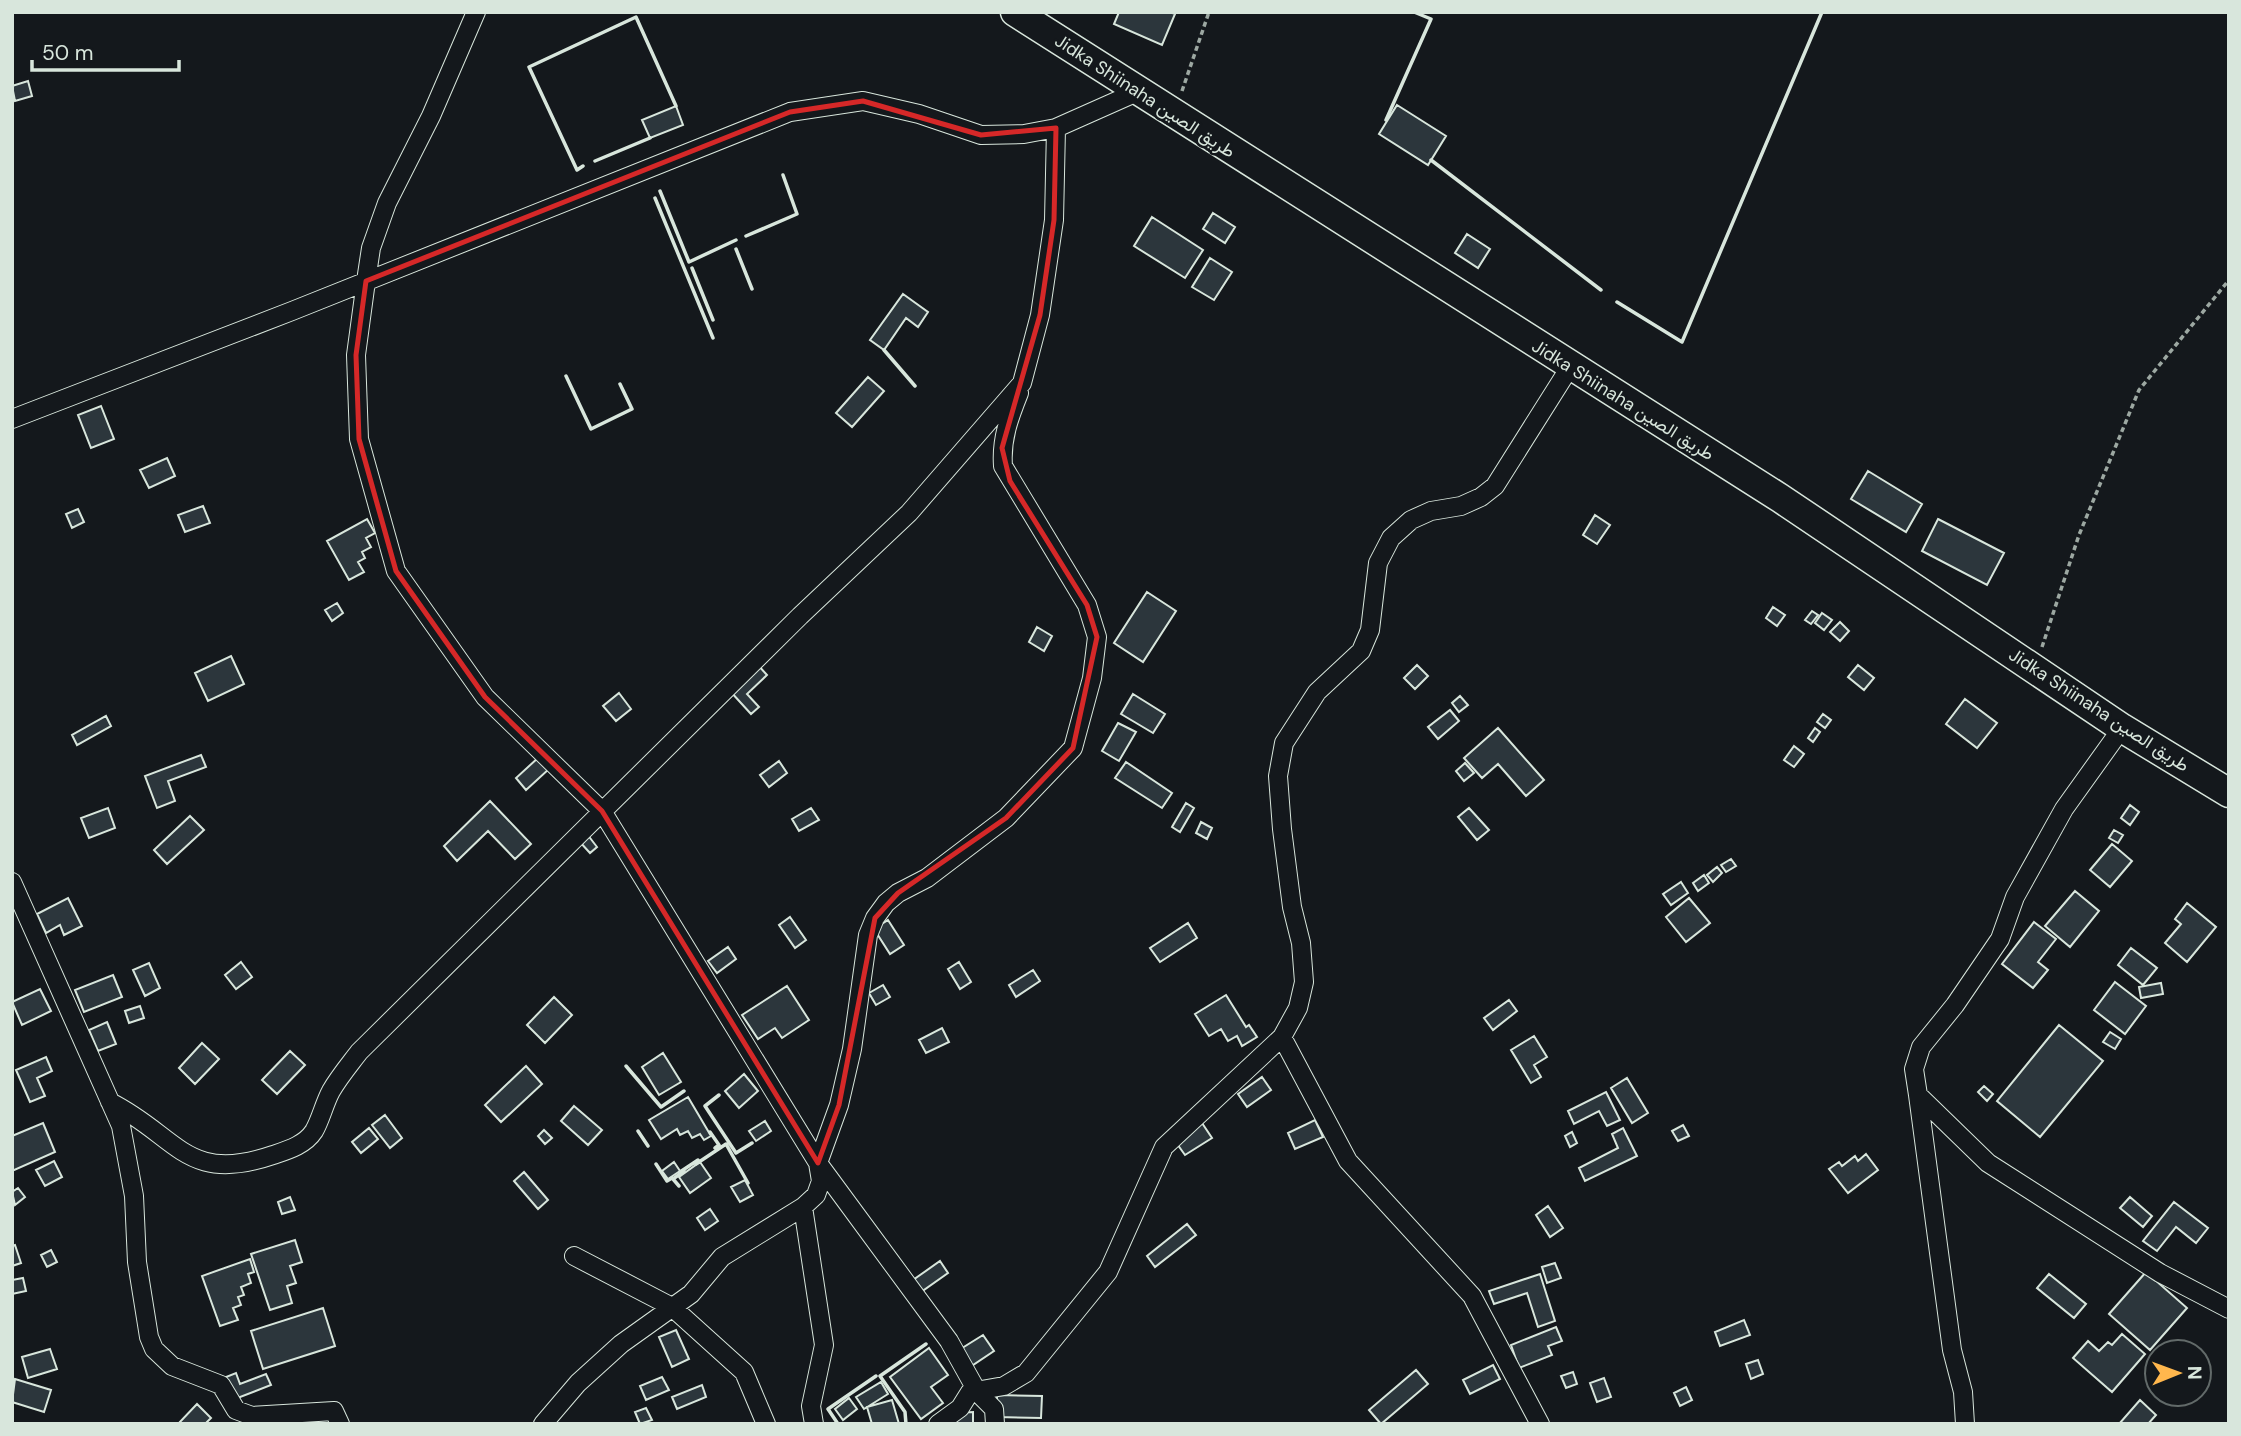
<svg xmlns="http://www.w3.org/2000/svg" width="2241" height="1436" font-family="'DM Sans',Vazirmatn,sans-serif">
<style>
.building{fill:#2c363c;stroke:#d8e6dc;stroke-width:2}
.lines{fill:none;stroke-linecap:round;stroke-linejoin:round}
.minor-casing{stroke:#d8e6dc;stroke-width:20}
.primary-casing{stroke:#d8e6dc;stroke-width:31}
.path{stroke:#9da8a2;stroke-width:3.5;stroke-dasharray:5 3.5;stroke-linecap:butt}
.minor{stroke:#14181c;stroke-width:18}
.primary{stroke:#14181c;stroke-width:28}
.wall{stroke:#d8e6dc;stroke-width:3.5}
.marked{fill:none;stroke:#d62828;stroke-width:5;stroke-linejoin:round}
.labels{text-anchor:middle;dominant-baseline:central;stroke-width:5;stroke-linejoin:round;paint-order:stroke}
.street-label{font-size:18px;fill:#d8e6dc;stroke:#14181c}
</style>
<rect width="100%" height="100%" fill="#14181c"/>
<path class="building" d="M1119,12H1170L1175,14L1162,45L1114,24Z
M28,81L32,96L15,101L12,86Z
M1397,105L1446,136L1428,165L1379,134Z
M676,106L683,125L650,138L642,120Z
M1213,213L1235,227L1225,243L1203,229Z
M1152,217L1203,250L1185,278L1134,246Z
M1467,234L1490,249L1478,268L1455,253Z
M1210,258L1232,272L1214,300L1192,287Z
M903,294L928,312L918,327L906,318L884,350L870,340Z
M868,377L884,391L852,427L836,413Z
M101,406L114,439L91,448L78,415Z
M167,458L175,476L149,488L140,470Z
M1868,471L1922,504L1906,532L1851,499Z
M203,506L210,523L185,532L178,515Z
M78,509L84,522L72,528L66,514Z
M1595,515L1610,525L1597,544L1583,535Z
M367,519L375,533L366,538L371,547L362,552L365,558L358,562L364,572L349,580L327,541Z
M1938,519L2004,553L1987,585L1922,551Z
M1147,592L1176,611L1143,662L1114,643Z
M337,603L343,613L332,621L325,610Z
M1773,607L1785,615L1777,626L1766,618Z
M1812,611L1818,615L1811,624L1805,620Z
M1822,613L1832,620L1824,630L1815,623Z
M1840,622L1849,631L1840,641L1830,632Z
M1037,627L1052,636L1044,651L1029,642Z
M231,656L244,684L208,701L195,673Z
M758,665L767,675L747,694L759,707L751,714L730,691Z
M1417,665L1428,676L1415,689L1404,678Z
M1858,665L1874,678L1864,690L1848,677Z
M619,693L631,709L616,721L603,706Z
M1133,694L1165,714L1153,733L1121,714Z
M1460,696L1468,705L1459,712L1452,703Z
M1965,699L1997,723L1977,748L1946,724Z
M1450,710L1459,721L1438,739L1428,727Z
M1823,714L1831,720L1825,728L1817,722Z
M106,716L111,726L77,745L72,735Z
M1118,723L1136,732L1119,761L1102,751Z
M1498,728L1544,780L1526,796L1498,764L1482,778L1464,758Z
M1815,728L1820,732L1813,742L1808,738Z
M1794,746L1804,754L1794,767L1784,760Z
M201,755L206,767L168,781L175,801L157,808L145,776Z
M539,757L549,769L526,790L516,778Z
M779,761L787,773L769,787L760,775Z
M1126,762L1172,793L1162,808L1115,778Z
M1465,763L1474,773L1464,781L1456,771Z
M490,801L531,844L515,859L488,831L457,861L444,846Z
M1186,803L1194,808L1180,832L1172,827Z
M2130,805L2139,812L2130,825L2121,818Z
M108,808L115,828L89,838L81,818Z
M811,808L819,820L799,831L792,819Z
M1469,808L1489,830L1477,840L1458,817Z
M190,816L204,830L167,864L154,850Z
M1201,822L1212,828L1207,839L1196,833Z
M2114,830L2123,835L2118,843L2109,838Z
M587,834L597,847L590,853L579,841Z
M2112,844L2132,861L2110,887L2090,870Z
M1731,859L1736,866L1726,872L1721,865Z
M1717,867L1722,873L1713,882L1707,875Z
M1704,875L1709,883L1698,891L1693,883Z
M1681,882L1688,893L1671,905L1663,894Z
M2075,891L2099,911L2070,947L2045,926Z
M68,898L82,926L64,935L60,925L46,933L37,914Z
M1689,898L1710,923L1686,942L1666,917Z
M2187,903L2216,927L2187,962L2165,943L2181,924L2175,919Z
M790,917L806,940L795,948L779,925Z
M888,920L904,945L890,954L874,929Z
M2034,922L2056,939L2038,962L2048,970L2033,988L2002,964Z
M1188,923L1197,938L1160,962L1150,948Z
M728,947L736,959L717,973L708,961Z
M2131,948L2157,968L2143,985L2118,965Z
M241,962L252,977L236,989L225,975Z
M959,962L971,982L960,989L948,969Z
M149,963L160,988L145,996L133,970Z
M1033,970L1040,981L1016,997L1009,985Z
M113,975L122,997L84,1012L75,990Z
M2115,982L2146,1006L2125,1034L2094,1010Z
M2161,983L2163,994L2141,998L2139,987Z
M883,985L890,997L876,1005L869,993Z
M787,986L809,1020L782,1038L775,1028L758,1039L742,1015Z
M40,989L51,1011L22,1025L12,1002Z
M1226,995L1246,1027L1249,1025L1257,1037L1242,1046L1237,1036L1228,1041L1221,1029L1209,1036L1195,1014Z
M554,997L572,1015L545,1043L527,1025Z
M1509,1000L1517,1011L1493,1030L1484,1018Z
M140,1006L144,1018L129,1023L125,1011Z
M107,1022L116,1044L98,1051L89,1030Z
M2059,1025L2103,1061L2040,1137L1997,1101Z
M942,1028L949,1042L926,1053L919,1040Z
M2110,1032L2121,1039L2115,1049L2103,1042Z
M1534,1036L1547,1057L1534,1065L1541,1077L1531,1083L1511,1050Z
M202,1043L219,1059L195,1084L179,1068Z
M290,1051L305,1065L277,1094L262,1080Z
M663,1053L681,1082L659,1095L642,1067Z
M46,1057L52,1071L37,1078L45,1096L30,1102L16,1070Z
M526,1066L542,1084L501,1122L485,1105Z
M744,1074L758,1091L739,1108L725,1091Z
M1262,1077L1271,1090L1247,1107L1238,1094Z
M1627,1078L1648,1113L1632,1123L1611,1088Z
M1984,1086L1993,1094L1987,1101L1978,1092Z
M1606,1092L1620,1120L1607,1126L1599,1111L1574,1124L1568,1111Z
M688,1097L711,1136L704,1140L700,1134L692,1138L688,1131L680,1135L677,1129L661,1139L649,1120Z
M574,1106L602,1130L588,1145L561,1121Z
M385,1115L402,1138L390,1148L372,1125Z
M1315,1120L1323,1137L1295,1149L1288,1133Z
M765,1121L771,1131L756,1141L749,1131Z
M43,1123L55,1152L12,1171V1136Z
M1202,1123L1212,1138L1185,1155L1175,1141Z
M1683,1125L1689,1136L1678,1141L1672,1131Z
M369,1128L378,1139L361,1153L352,1142Z
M1623,1128L1637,1156L1585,1181L1579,1168L1618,1148L1612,1134Z
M544,1130L552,1138L545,1144L538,1136Z
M1572,1132L1577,1143L1570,1147L1565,1136Z
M1866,1154L1878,1170L1848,1193L1829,1169L1839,1162L1842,1166L1855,1156L1858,1161Z
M54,1161L62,1177L45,1186L36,1170Z
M674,1162L680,1171L668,1179L662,1171Z
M700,1162L711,1178L690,1193L679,1177Z
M524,1172L548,1200L538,1209L514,1181Z
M745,1180L753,1195L740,1202L731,1187Z
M18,1188L25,1197L15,1205L12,1192Z
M290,1197L295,1210L282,1214L278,1202Z
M2130,1197L2152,1216L2143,1227L2120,1208Z
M2174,1202L2208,1228L2196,1243L2176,1227L2157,1251L2143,1241Z
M1548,1206L1563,1228L1550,1237L1536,1215Z
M710,1209L718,1221L705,1230L697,1218Z
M1187,1224L1196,1235L1155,1267L1147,1256Z
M295,1240L302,1262L290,1266L296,1283L287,1286L292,1303L270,1310L251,1254Z
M15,1245L21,1263L12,1266V1246Z
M51,1250L57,1262L47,1267L41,1255Z
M250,1259L254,1272L248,1274L251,1283L241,1287L244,1295L238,1297L241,1305L233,1308L238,1320L220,1326L202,1276Z
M940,1261L948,1273L921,1292L913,1280Z
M1555,1263L1561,1278L1547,1283L1542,1267Z
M2146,1272L2187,1308L2150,1350L2109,1314Z
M1540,1274L1555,1321L1538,1327L1527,1293L1494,1304L1489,1291Z
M2049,1274L2086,1304L2074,1318L2037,1288Z
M23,1278L26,1291L12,1294V1280Z
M323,1308L335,1346L263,1369L251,1331Z
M1744,1320L1750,1335L1720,1346L1715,1332Z
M1556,1327L1562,1341L1548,1346L1552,1355L1519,1368L1511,1345Z
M676,1330L689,1359L672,1367L659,1337Z
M2122,1334L2145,1354L2112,1392L2073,1358L2088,1341L2099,1351L2108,1342L2112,1345Z
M983,1335L994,1351L970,1367L959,1350Z
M929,1348L948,1375L931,1387L943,1403L921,1419L890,1377Z
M50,1349L57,1369L28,1378L22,1357Z
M1758,1360L1763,1374L1751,1379L1746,1364Z
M1493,1365L1500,1379L1470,1394L1463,1380Z
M1416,1370L1428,1384L1381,1424L1369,1410Z
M1573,1372L1577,1384L1566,1388L1561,1376Z
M236,1373L240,1384L266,1374L271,1385L235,1399L226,1377Z
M662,1377L669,1390L646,1400L640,1386Z
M1604,1378L1611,1397L1597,1402L1590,1383Z
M15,1379L51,1390L44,1412L12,1402Z
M881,1382L888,1394L864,1409L856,1397Z
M702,1385L706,1397L677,1409L672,1397Z
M1686,1387L1692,1400L1680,1406L1674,1393Z
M997,1395L1042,1396L1041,1418L997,1417Z
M849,1398L857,1409L843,1420L835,1409Z
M892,1400L899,1424H872L867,1407Z
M2140,1400L2156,1415L2148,1424H2119Z
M197,1404L211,1418L205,1424H178Z
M646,1408L652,1420L640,1424L635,1412Z
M973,1412V1424H954L953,1413Z"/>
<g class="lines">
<defs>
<path id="minor" d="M476,12L431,116L387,203L371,248L366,281L356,355L359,439L396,571L485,697L602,811L818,1163L949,1341L978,1393L994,1409L995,1424
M12,419L292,311L790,112L863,101L919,114L981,135L1024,134L1056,128L1137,92
M2122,728L2064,809L2015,897L2000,939L1955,1005L1921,1047L1914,1069L1918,1095L1988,1163L2160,1273L2229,1309
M12,882L121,1126L134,1196L137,1262L149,1337L154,1349L172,1366L221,1385L236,1410L252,1416L334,1411L340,1424
M1282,1037L1348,1161L1472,1296L1540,1424
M1918,1095L1952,1350L1963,1392L1965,1424
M110,1102C178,1136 186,1185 273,1155C288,1150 305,1145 314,1131C321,1119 324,1104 331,1091C339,1077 350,1064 359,1052L800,616L909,513L1022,383L1040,315L1054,220L1056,128
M803,1207L824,1345L811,1406L814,1424
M574,1256L672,1307L744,1372L766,1424
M543,1424L578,1383L621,1344L691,1294L722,1257L803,1207L816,1195L821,1181L818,1163L839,1105L852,1049L868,935L875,918L886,903L898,893L927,878L1006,818L1073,748L1092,678L1097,637L1087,605L1003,466C1001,439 1009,418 1019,393
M938,1424L960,1408L970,1392L1004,1386L1026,1373L1108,1272L1164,1147L1282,1037L1298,1008L1304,982L1301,943L1292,907L1282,829L1278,776L1284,743L1317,692L1361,651L1370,630L1378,563L1391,538L1411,520L1431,511L1461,506L1481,497L1495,486L1570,367"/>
<path id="primary" d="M1015,12L1780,498L2122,728L2229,793"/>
</defs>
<use href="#minor" class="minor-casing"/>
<use href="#primary" class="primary-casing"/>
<path class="path" d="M1182,91L1209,12
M2042,647L2079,535L2139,390L2229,280"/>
<use href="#minor" class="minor"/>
<use href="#primary" class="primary"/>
<path class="wall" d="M1386,120L1431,19L1414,12
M1431,160L1601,290
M595,161L650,138
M583,166L577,170L529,67L636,17L676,106
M660,191L689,262L736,240
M655,198L713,338
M746,236L797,214L783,175
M736,249L752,289
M692,268L713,320
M1617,302L1682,342L1822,12
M884,350L915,386
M566,376L591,429L632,409L620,384
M626,1066L661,1107L684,1091
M719,1095L705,1106L736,1153L752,1143
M638,1131L648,1146
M710,1132L719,1145L715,1148
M656,1164L667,1181L672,1178
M696,1164L726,1144L748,1183
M680,1172L698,1160
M679,1186L673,1179L684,1171
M838,1424L828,1409L876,1376
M906,1424L905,1412L880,1376L926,1344"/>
</g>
<path class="marked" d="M863,101L981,135L1056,128L1054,220L1040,315L1002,448L1010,481L1087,605L1097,637L1073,748L1006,818L898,893L875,918L839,1105L818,1163L602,811L485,697L396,571L359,439L356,355L366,281L790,112Z"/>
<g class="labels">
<g class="street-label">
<text transform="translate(1145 96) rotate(33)">Jidka Shiinaha طريق الصين</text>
<text transform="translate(1623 400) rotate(32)">Jidka Shiinaha طريق الصين</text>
<text transform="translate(2099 710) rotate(33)">Jidka Shiinaha طريق الصين</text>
</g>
</g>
<rect width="2241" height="1436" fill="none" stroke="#d8e6dc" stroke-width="28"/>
<g transform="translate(2178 1373) rotate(89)"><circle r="33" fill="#14181c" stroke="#626a69" stroke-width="2"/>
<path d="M0-5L12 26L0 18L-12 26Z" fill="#ffb74d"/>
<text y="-10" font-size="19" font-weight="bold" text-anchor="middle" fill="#d8e6dc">N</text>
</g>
<path d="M32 60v10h147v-10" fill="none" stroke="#d8e6dc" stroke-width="3.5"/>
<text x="42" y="60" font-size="21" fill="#d8e6dc" stroke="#14181c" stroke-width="5" paint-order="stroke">50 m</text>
</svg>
